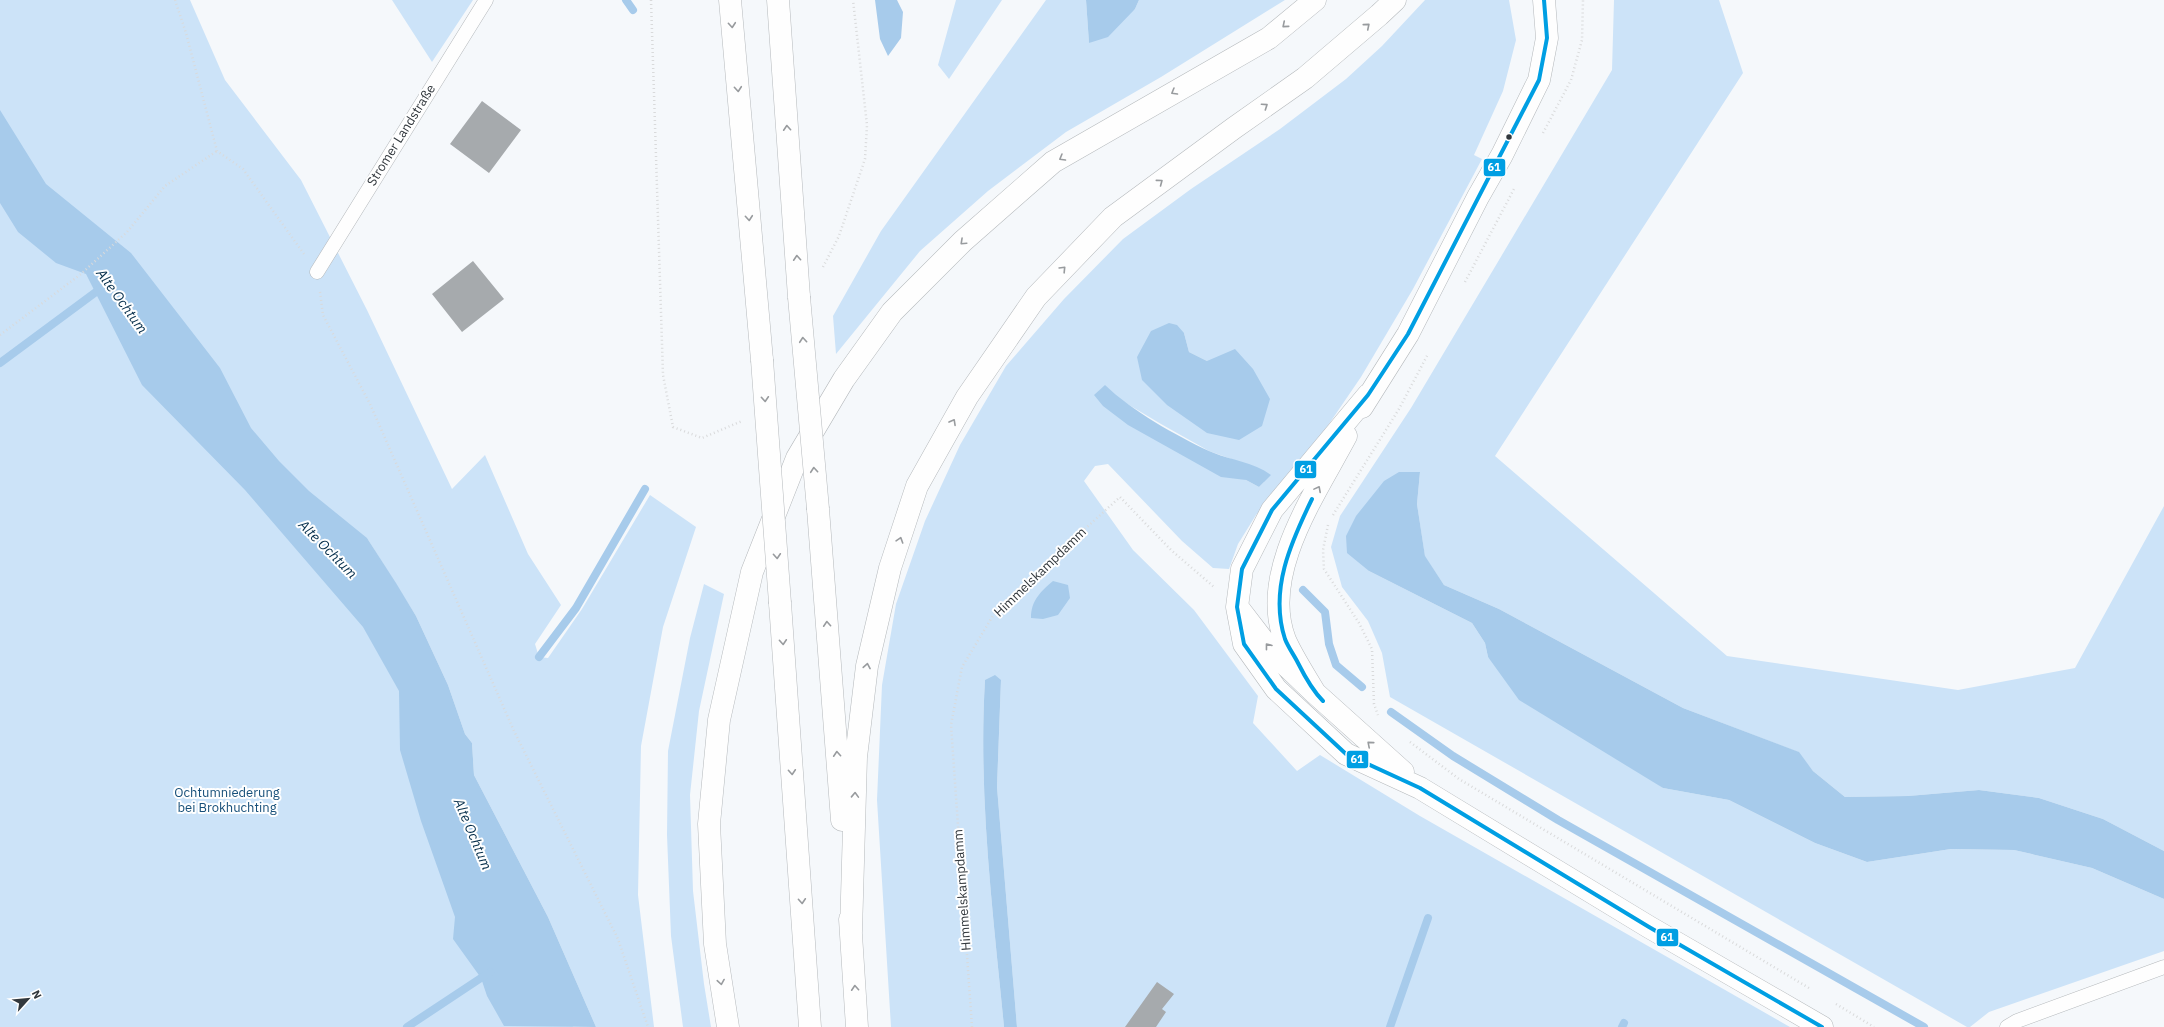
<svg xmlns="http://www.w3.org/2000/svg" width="2164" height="1027" font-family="'IBM Plex Sans',sans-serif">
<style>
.green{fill:#cce3f8;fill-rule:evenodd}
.water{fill:#a7cbeb}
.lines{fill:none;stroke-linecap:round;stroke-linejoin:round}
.stream{stroke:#a7cbeb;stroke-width:8}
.building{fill:#a6aaad}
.lane-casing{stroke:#b5b9bc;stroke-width:15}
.secondary-casing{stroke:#b5b9bc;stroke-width:23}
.highway-casing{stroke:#b5b9bc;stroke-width:23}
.path{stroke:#d9dadb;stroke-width:2.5;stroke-dasharray:1 3;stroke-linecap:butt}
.lane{stroke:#fefefe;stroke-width:14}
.secondary{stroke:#fefefe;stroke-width:22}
.highway{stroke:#fefefe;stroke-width:22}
.highway-bridge-casing{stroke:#b5b9bc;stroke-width:23;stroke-linecap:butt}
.highway-bridge{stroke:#fefefe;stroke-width:22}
.bus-1-casing{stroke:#fff;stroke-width:7}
.bus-1{stroke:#009fe3;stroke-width:4}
.oneway{stroke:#989b9e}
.bus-dot{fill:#32383d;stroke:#fff;stroke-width:1.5}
.labels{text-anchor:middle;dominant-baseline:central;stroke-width:4;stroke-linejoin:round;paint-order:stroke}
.street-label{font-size:13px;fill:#32383d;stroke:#fff}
.park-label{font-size:13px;fill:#164f79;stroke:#fff}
.water-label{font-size:14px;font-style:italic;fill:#052e4b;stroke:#fff}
.line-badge{stroke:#fff;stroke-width:1.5}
.badge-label{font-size:11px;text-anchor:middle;font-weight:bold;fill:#fff}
</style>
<rect width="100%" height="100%" fill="#f5f8fb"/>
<path class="green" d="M0,0H190L225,80L301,180L367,310L452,489L485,455L528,554L561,605L535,644L539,657L548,658L582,609L650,495L696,527L663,627L641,746L638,895L654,1027H596L548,917L474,775L472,743L465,734L448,685L416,616L367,538L573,1027H0Z
M392,0H473L432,62Z
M956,0H1002L949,79L938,65Z
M1046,0H1086L1089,43L1135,9L1139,0H1285L1161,77L1066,132L988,191L920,251L836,354L833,316L881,231Z
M1425,0H1509L1516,40L1503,91L1474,155L1482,159L1413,289L1361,377L1303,462L1256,515L1238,544L1229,569L1213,568L1182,541L1108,464L1095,466L1084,481L1133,550L1194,610L1258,696L1253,723L1297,771L1320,755L1420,816L1790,1027H1017L997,787L1001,680H985C978,796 993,912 1004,1027H891L877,800L882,685L896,604L925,521L960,445L1006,366L1064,299L1123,239L1191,189L1280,129L1346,79L1382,46ZM1184,333L1189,352L1207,361L1137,357ZM1105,386L1119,399L1161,424L1209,451L1234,460L1264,482L1259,487L1246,480L1099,391Z
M1614,0H1719L1743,73L1495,456L1727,656L1958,690L2075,668L2164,506V851L2103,819L2039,798L1979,790L1908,796L1845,797L1813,771L1798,752L1683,708L1499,609L1444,585L1425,557L1417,504L1420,472L1367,504L1356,517L1369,571L1472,623L1485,643L1488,657L1663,788L1729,800L1815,843L1867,862L1951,849L2014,850L2092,868L2164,899V951L1989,1012L1970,1027H1967L1390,697L1382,653L1368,621L1342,587L1331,547L1340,516L1411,408L1612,70Z
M704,584L724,594L699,711L690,795L693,891L704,984L711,1027H683L671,936L667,835L668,751L690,638Z"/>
<path class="water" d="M875,0H897L903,12L901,38L888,56L880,39Z
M1086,0H1139L1135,9L1108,37L1089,43Z
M0,110L46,184L131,253L220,368L251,428L279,461L309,491L367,538L396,583L416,616L448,685L465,734L472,743L474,775L548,917L596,1027L504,1026L487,996L481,978L453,939L455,917L421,821L400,750L399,691L363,627L245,490L142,385L86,274L56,263L18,232L0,203Z
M1169,323L1177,325L1184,333L1189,352L1207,361L1235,349L1253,369L1270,399L1262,426L1239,440L1207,433L1167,405L1142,380L1137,357L1151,331Z
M1105,385C1132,411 1175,435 1209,451C1229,460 1254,462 1271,475L1259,487L1246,480L1221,477L1128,425L1103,406L1094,395Z
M1399,472H1420L1417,504L1425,556L1444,585L1499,609L1683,708L1799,752L1813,771L1845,797L1908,796L1979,790L2039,798L2103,819L2164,851V899L2092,868L2014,850L1951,849L1867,862L1815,843L1729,800L1663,788L1519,700L1488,657L1485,643L1472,623L1369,571L1347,553L1346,536L1356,516L1384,481Z
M1053,581L1068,585L1070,598L1058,615L1043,619L1031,618C1031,601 1040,592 1053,581Z
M995,675L1001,680L997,787L1017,1027H1004C993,912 978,796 985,680Z"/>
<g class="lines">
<path class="stream" d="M626,0L633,10
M0,363L104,286
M1303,590L1325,612L1329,644L1336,665L1362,687
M539,657L576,608L645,489
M1391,712L1453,756L1558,820L1924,1027
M407,1027L490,972
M1390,1027L1428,918
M1622,1027L1624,1023"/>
</g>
<path class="building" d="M482,101L521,130L489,173L450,144Z
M473,261L504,299L462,332L432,294Z
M1157,982L1174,994L1162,1009L1166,1012L1156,1027H1125Z"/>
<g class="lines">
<defs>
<path id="lane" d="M317,272L486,0
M2007,1027L2017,1021L2164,967"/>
<path id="secondary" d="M1368,395L1272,510L1242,569L1237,607L1244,644L1276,689L1346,754L1420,788L1649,927L1822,1027
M1362,407L1408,334L1478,197L1502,155L1539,80L1547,38L1544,0
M1239,609L1272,652L1315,693L1403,772
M1315,693C1305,676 1293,658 1285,640C1259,573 1316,493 1346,436"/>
<path id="highway" d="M730,0L762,360
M778,0L799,297
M818,509L842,820
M780,603L810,1027
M850,919L857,1027
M851,932L856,757L867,666L890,568L917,486L967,397L1036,297L1113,217L1234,128L1305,78L1379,15L1395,0
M728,1027L715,944L709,824L719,720L752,572L797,458L844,379L892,312L963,241L1053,162L1269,38L1315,0"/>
</defs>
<use href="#lane" class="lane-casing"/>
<use href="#secondary" class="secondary-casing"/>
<use href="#highway" class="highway-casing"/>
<path class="path" d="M175,0L186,33L217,151L243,169L304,254
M651,0L663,375L673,427L702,438L742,421
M1543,133L1571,80L1582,40L1583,0
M823,267L839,236L865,159L867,125L853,0
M1465,282L1514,189
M320,292L323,315L370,404L514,731L618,939L648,1027
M0,335L81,274L127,232L165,186L217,151
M1333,515L1399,409L1428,354
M1328,525L1323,550L1324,569L1359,623L1372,649L1374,704L1378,715
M1410,742L1459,779L1809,988
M1836,1004L1874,1027
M972,1027L951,725L962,667L997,609L1120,497L1171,550L1214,587"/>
<use href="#lane" class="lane"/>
<use href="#secondary" class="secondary"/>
<use href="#highway" class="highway"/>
<defs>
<path id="highway-bridge" d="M799,297L818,509
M762,360L780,603"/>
</defs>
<use href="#highway-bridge" class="highway-bridge-casing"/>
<use href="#highway-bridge" class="highway-bridge"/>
<defs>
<path id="bus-1" d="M1544,0L1547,38L1539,80L1408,334L1368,395L1272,510L1242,569L1237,607L1244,644L1276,689L1346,754L1420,788L1649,927L1822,1027
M1312,499C1291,542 1269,590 1285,639C1288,647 1294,655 1298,663C1305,677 1312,690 1323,701"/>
</defs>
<use href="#bus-1" class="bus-1-casing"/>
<use href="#bus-1" class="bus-1"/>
</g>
<defs><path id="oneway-chevron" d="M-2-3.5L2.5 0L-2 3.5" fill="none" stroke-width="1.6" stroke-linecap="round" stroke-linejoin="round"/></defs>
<g class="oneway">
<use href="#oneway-chevron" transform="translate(732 25) rotate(85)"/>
<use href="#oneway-chevron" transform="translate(1285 25) rotate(140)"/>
<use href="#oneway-chevron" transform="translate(1367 26) rotate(-40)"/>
<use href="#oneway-chevron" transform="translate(738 89) rotate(85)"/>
<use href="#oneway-chevron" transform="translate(1174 92) rotate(150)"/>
<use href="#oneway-chevron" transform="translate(1265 106) rotate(-34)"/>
<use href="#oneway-chevron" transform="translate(787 128) rotate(-94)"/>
<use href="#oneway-chevron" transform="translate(1062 158) rotate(150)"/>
<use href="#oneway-chevron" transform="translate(1160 182) rotate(-37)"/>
<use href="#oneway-chevron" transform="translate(749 218) rotate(85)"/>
<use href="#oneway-chevron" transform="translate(963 242) rotate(137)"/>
<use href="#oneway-chevron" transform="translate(797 258) rotate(-94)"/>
<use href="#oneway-chevron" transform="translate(1063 269) rotate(-46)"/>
<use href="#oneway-chevron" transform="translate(803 340) rotate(-95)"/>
<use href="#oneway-chevron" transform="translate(765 399) rotate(86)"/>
<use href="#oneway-chevron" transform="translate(953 422) rotate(-61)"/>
<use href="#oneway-chevron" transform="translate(814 470) rotate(-95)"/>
<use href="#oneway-chevron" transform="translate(1318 489) rotate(-62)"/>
<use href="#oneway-chevron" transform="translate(900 540) rotate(-72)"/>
<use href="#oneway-chevron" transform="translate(777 556) rotate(86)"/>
<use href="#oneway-chevron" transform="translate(827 624) rotate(-94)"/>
<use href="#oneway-chevron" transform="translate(783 642) rotate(86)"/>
<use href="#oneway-chevron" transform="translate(1268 646) rotate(-128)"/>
<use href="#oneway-chevron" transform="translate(867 666) rotate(-80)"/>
<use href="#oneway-chevron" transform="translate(1370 744) rotate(-139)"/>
<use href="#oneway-chevron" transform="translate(837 754) rotate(-94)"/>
<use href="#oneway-chevron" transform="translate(792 772) rotate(86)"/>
<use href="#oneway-chevron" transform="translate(855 795) rotate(-88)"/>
<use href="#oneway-chevron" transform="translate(802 901) rotate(86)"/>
<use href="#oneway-chevron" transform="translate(721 982) rotate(81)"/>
<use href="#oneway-chevron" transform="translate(855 988) rotate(-94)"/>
</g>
<circle class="bus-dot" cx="1509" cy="137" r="3.5"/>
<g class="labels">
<g class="street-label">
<text transform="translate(401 135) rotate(-58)">Stromer Landstraße</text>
<text transform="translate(1040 572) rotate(-44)">Himmelskampdamm</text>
<text transform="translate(962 890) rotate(-94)">Himmelskampdamm</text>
</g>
<g class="park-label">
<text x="227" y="792">Ochtumniederung<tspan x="227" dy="15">bei Brokhuchting</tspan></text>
</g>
<g class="water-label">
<text transform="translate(122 301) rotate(54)">Alte Ochtum</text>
<text transform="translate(328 549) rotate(45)">Alte Ochtum</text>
<text transform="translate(473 834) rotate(67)">Alte Ochtum</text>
</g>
</g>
<g class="line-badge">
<rect x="1483" y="158" width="23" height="19" rx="4" fill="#009fe3"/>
<rect x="1294" y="460" width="23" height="19" rx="4" fill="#009fe3"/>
<rect x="1346" y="750" width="23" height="19" rx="4" fill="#009fe3"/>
<rect x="1656" y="928" width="23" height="19" rx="4" fill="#009fe3"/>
</g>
<g class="badge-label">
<text x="1494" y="171">61</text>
<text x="1306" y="473">61</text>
<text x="1357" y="763">61</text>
<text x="1667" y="941">61</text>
</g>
<g transform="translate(28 999) rotate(63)" stroke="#ffffff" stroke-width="3" paint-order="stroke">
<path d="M0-3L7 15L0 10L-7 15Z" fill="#32383d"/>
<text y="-6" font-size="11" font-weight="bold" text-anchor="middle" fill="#32383d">N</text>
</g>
</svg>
